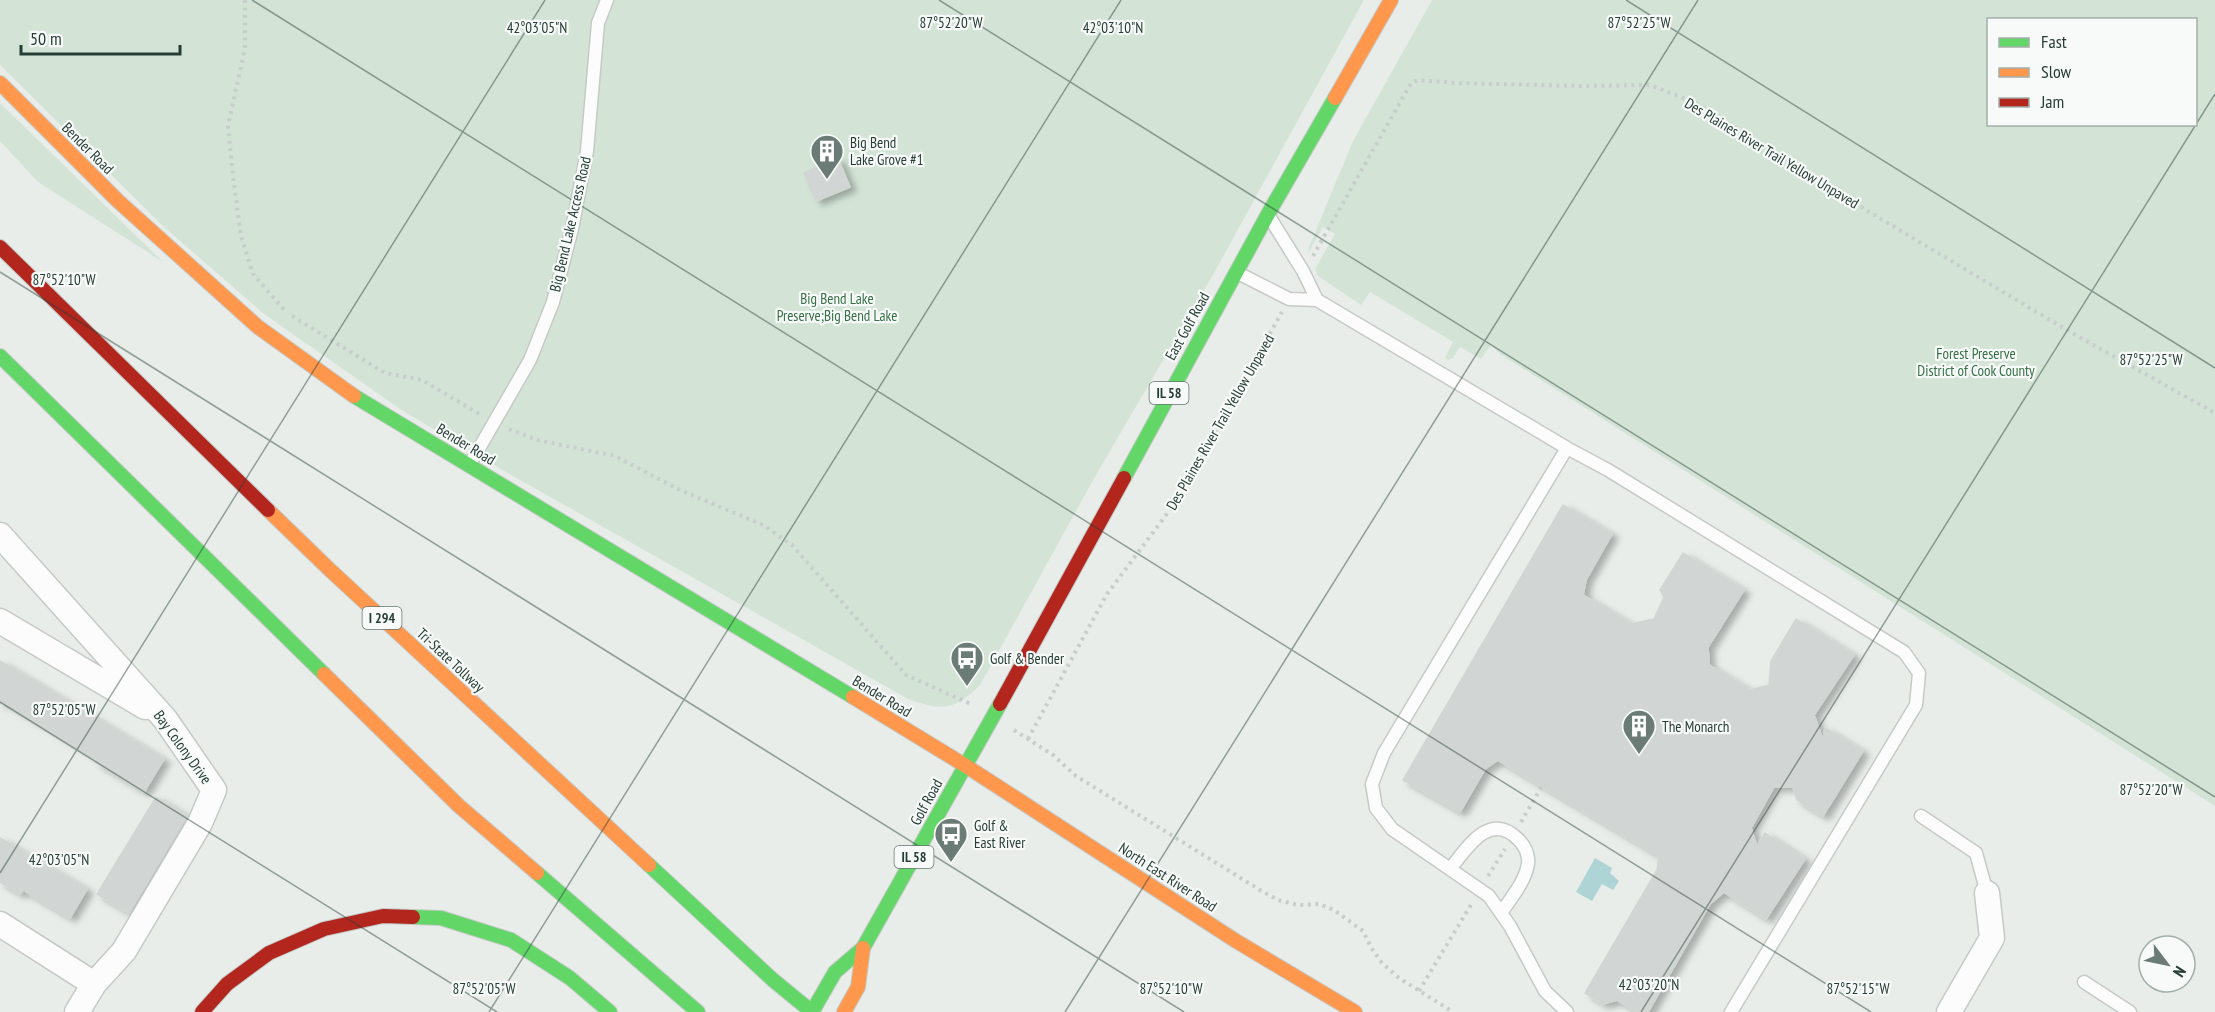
<svg xmlns="http://www.w3.org/2000/svg" width="2215" height="1012" font-family="'PT Sans Narrow',sans-serif">
<style>
.green{fill:#d3e4d7;fill-rule:evenodd}
.water{fill:#afd4d5}
.building{fill:#d1d5d3;stroke:#d1d6d3;stroke-width:1.5;filter:url(#shadow)}
.lines{fill:none;stroke-linecap:round;stroke-linejoin:round}
.lane-casing{stroke:#c5cac7;stroke-width:15}
.street-casing{stroke:#c5cac7;stroke-width:27}
.fast-casing{stroke:#c4cac7;stroke-width:16}
.slow-casing{stroke:#c4cac7;stroke-width:16}
.jam-casing{stroke:#c4cac7;stroke-width:16}
.path{stroke:#c7cecb;stroke-width:4;stroke-dasharray:3 4.5;stroke-linecap:butt}
.lane{stroke:#fcfcfc;stroke-width:12}
.street{stroke:#fcfcfc;stroke-width:24}
.fast{stroke:#63d668;stroke-width:14}
.slow{stroke:#ff974d;stroke-width:14}
.jam{stroke:#b3261e;stroke-width:14}
.ticks{fill:none;stroke:#273e36;stroke-width:1.5;stroke-opacity:0.45}
.labels{text-anchor:middle;dominant-baseline:central;stroke-width:4.5;stroke-linejoin:round;paint-order:stroke}
.shield{fill:#f7faf8;stroke:#657670;stroke-width:1.5}
.shield-label{font-size:14px;font-weight:bold;fill:#273e36}
.poi-label{font-size:15px;fill:#273e36;stroke:#f7faf8;text-anchor:start}
.street-label{font-size:15px;fill:#273e36;stroke:#f7faf8}
.park-label{font-size:15px;fill:#367046;stroke:#f7faf8}
.ticks-label{font-size:15px;text-anchor:middle;fill:#273e36;stroke:#f7faf8;stroke-width:4.5;stroke-linejoin:round;paint-order:stroke}
</style>
<defs>
<filter id="shadow"><feDropShadow dx="6" dy="4" stdDeviation="3" flood-color="#0004"/></filter>
</defs>
<rect width="100%" height="100%" fill="#e8edea"/>
<path class="green" d="M0,0H1364L1214,273L1096,475L980,685C954,711 941,711 908,699L506,472L403,411L264,314L164,227L0,65Z
M1432,0H2215V806L1500,354L1491,345L1481,359L1460,347L1453,358L1448,360L1445,357L1453,342L1370,292L1361,305L1318,276L1315,269L1335,234L1323,227L1308,253L1309,247L1353,141ZM1988,20H2196V124H1988Z
M0,103L163,262L38,182L0,141Z"/>
<path class="water" d="M1595,858L1612,868L1610,873L1619,881L1613,890L1602,884L1592,901L1576,892Z"/>
<path class="building" d="M838,158L850,187L816,201L804,173Z
M1563,505L1612,534L1586,580L1583,595L1631,624L1654,619L1664,597L1660,590L1683,553L1744,590L1708,647L1709,665L1750,690L1769,685L1771,661L1796,619L1854,655L1814,715L1823,740L1825,728L1863,751L1823,816L1797,800L1793,787H1774L1751,828L1757,846L1765,833L1805,859L1766,919L1724,892L1710,904L1648,1012H1637L1617,1000L1603,1004L1585,993L1657,870L1659,856L1498,760L1485,769L1460,812L1403,780Z
M0,661L164,759L144,792L95,762L97,758L2,701L0,704Z
M156,797L187,816L129,913L97,894Z
M0,838L87,889L70,918L23,890L20,894L0,882Z"/>
<g class="lines">
<defs>
<path id="lane" d="M1270,218L1303,271L1317,300
M1238,273L1289,299L1317,300L1567,448L1608,470L1904,652L1919,673L1916,705L1731,1012
M470,464L530,360L553,302L572,229L587,151L598,23L607,0
M1921,816L1976,853L1987,893
M1450,869C1467,848 1489,811 1518,839C1525,846 1529,855 1528,864C1525,882 1511,898 1501,913
M2084,982L2130,1012
M1567,1012L1545,991L1510,926L1489,896L1392,829L1376,808L1372,784L1384,753L1567,448"/>
<path id="street" d="M0,535L165,719L214,790L200,823L124,951L94,984L77,1012
M0,621L145,707
M0,924L94,984
M1949,1012L1992,938L1987,893"/>
<path id="fast" d="M0,356L324,674
M354,396L853,697
M1124,478L1268,214L1335,98
M649,865L773,980L812,1012
M537,873L698,1012
M413,917L441,918L511,940L570,978L610,1012
M812,1012L835,972L863,948L1000,704"/>
<path id="slow" d="M0,83L118,201L258,327L354,396
M1335,98L1391,0
M268,510L330,570L649,865
M324,674L459,806L537,873
M853,697L966,766L1236,941L1355,1012
M844,1012L858,987L863,948"/>
<path id="jam" d="M0,247L268,510
M1000,704L1124,478
M202,1012L227,984L269,953L324,929L383,916L413,917"/>
</defs>
<use href="#lane" class="lane-casing"/>
<use href="#street" class="street-casing"/>
<use href="#fast" class="fast-casing"/>
<use href="#slow" class="slow-casing"/>
<use href="#jam" class="jam-casing"/>
<path class="path" d="M245,0V48L228,126L233,177L241,236L253,274L286,312
M1313,256L1411,83L1418,80L1455,83L1580,86L1650,85L1696,103L1866,210L2065,329L2215,413
M292,316L385,373L422,380L481,415
M509,429L537,440L615,456L680,490L763,525L792,545L906,675L971,704
M1014,730L1053,755L1076,776L1260,890L1278,900L1298,905L1319,904L1334,910L1363,931L1372,949L1382,963L1399,978L1453,1012
M1028,739L1107,594L1175,503L1282,312
M1521,822L1542,786
M1488,876L1505,849
M1419,991L1472,903"/>
<use href="#lane" class="lane"/>
<use href="#street" class="street"/>
<use href="#fast" class="fast"/>
<use href="#slow" class="slow"/>
<use href="#jam" class="jam"/>
</g>
<path class="ticks" d="M252,0L1871,1012M939,0L2215,797M1626,0L2215,368M0,272L1184,1012M0,702L497,1012M0,873L545,0M489,1012L1121,0M1065,1012L1698,0M1641,1012L2215,94"/>
<defs>
<symbol id="building-pin" viewBox="-11 -11 22 30"><path d="M0 17L-7.5 6A9.5 9.5 0 1 1 7.5 6Z" fill="#6b7b75" stroke="#f7faf8"/><path d="M-4-6H4V6H1V3H-1V6H-4ZM-2.5-4.3h1.7v1.8h-1.7ZM.8-4.3h1.7v1.8H.8ZM-2.5-1h1.7V.8h-1.7ZM.8-1h1.7V.8H.8Z" fill="#fff"/></symbol>
<symbol id="bus-pin" viewBox="-11 -11 22 30"><path d="M0 17L-7.5 6A9.5 9.5 0 1 1 7.5 6Z" fill="#6b7b75" stroke="#f7faf8"/><path d="M-5-6H5V4H4V6H2V4H-2V6H-4V4H-5ZM-3.5-4V0h7V-4ZM-3.5 1.2v1.5H-2V1.2ZM2 1.2v1.5H3.5V1.2Z" fill="#fff"/></symbol>
</defs>
<g fill-rule="evenodd">
<use href="#building-pin" x="808" y="132" width="38" height="52"/>
<use href="#bus-pin" x="948" y="639" width="38" height="52"/>
<use href="#building-pin" x="1620" y="707" width="38" height="52"/>
<use href="#bus-pin" x="932" y="815" width="38" height="52"/>
</g>
<g class="labels">
<g class="shield">
<rect x="1149.5" y="382" width="39" height="22" rx="4.5"/>
<rect x="362.5" y="607" width="39" height="22" rx="4.5"/>
<rect x="894.5" y="846" width="39" height="22" rx="4.5"/>
</g>
<g class="shield-label">
<text x="1169" y="393">IL 58</text>
<text x="382" y="618">I 294</text>
<text x="914" y="857">IL 58</text>
</g>
<g class="poi-label">
<text x="850" y="142">Big Bend<tspan x="850" dy="17">Lake Grove #1</tspan></text>
<text x="990" y="658">Golf &amp; Bender</text>
<text x="1662" y="726">The Monarch</text>
<text x="974" y="825">Golf &amp;<tspan x="974" dy="17">East River</tspan></text>
</g>
<g class="street-label">
<text transform="translate(88 148) rotate(45)">Bender Road</text>
<text transform="translate(1772 153) rotate(31)">Des Plaines River Trail Yellow Unpaved</text>
<text transform="translate(570 224) rotate(-77)">Big Bend Lake Access Road</text>
<text transform="translate(1187 326) rotate(-61)">East Golf Road</text>
<text transform="translate(1220 422) rotate(-60)">Des Plaines River Trail Yellow Unpaved</text>
<text transform="translate(466 444) rotate(31)">Bender Road</text>
<text transform="translate(451 660) rotate(43)">Tri-State Tollway</text>
<text transform="translate(882 696) rotate(31)">Bender Road</text>
<text transform="translate(183 747) rotate(54)">Bay Colony Drive</text>
<text transform="translate(926 802) rotate(-61)">Golf Road</text>
<text transform="translate(1168 877) rotate(33)">North East River Road</text>
</g>
<g class="park-label">
<text x="837" y="298">Big Bend Lake<tspan x="837" dy="17">Preserve;Big Bend Lake</tspan></text>
<text x="1976" y="353">Forest Preserve<tspan x="1976" dy="17">District of Cook County</tspan></text>
</g>
</g>
<g class="ticks-label">
<text x="951" y="28">87°52'20"W</text>
<text x="1639" y="28">87°52'25"W</text>
<text x="537" y="33">42°03'05"N</text>
<text x="1113" y="33">42°03'10"N</text>
<text x="64" y="285">87°52'10"W</text>
<text x="2151" y="365">87°52'25"W</text>
<text x="64" y="715">87°52'05"W</text>
<text x="2151" y="795">87°52'20"W</text>
<text x="59" y="865">42°03'05"N</text>
<text x="1649" y="990">42°03'20"N</text>
<text x="484" y="994">87°52'05"W</text>
<text x="1171" y="994">87°52'10"W</text>
<text x="1858" y="994">87°52'15"W</text>
</g>
<rect x="1987" y="18" width="210" height="108" fill="#f7faf8" stroke="#a4afaa" stroke-width="1.5"/>
<rect x="1999" y="38" width="30" height="9" fill="#63d668" stroke="#a4afaa" stroke-width="1.5"/>
<text x="2041" y="48" font-size="18" fill="#273e36">Fast</text>
<rect x="1999" y="68" width="30" height="9" fill="#ff974d" stroke="#a4afaa" stroke-width="1.5"/>
<text x="2041" y="78" font-size="18" fill="#273e36">Slow</text>
<rect x="1999" y="98" width="30" height="9" fill="#b3261e" stroke="#a4afaa" stroke-width="1.5"/>
<text x="2041" y="108" font-size="18" fill="#273e36">Jam</text>
<g transform="translate(2167 964) rotate(122)"><circle r="28" fill="#f7faf8" stroke="#a4afaa" stroke-width="1.5"/>
<path d="M0-4.5L10 22L0 15L-10 22Z" fill="#6b7b75"/>
<text y="-9" font-size="16" font-weight="bold" text-anchor="middle" fill="#273e36">N</text>
</g>
<path d="M21 45v9h159v-9" fill="none" stroke="#273e36" stroke-width="3"/>
<text x="30" y="45" font-size="18" fill="#273e36" stroke="#f7faf8" stroke-width="4.5" paint-order="stroke">50 m</text>
</svg>
